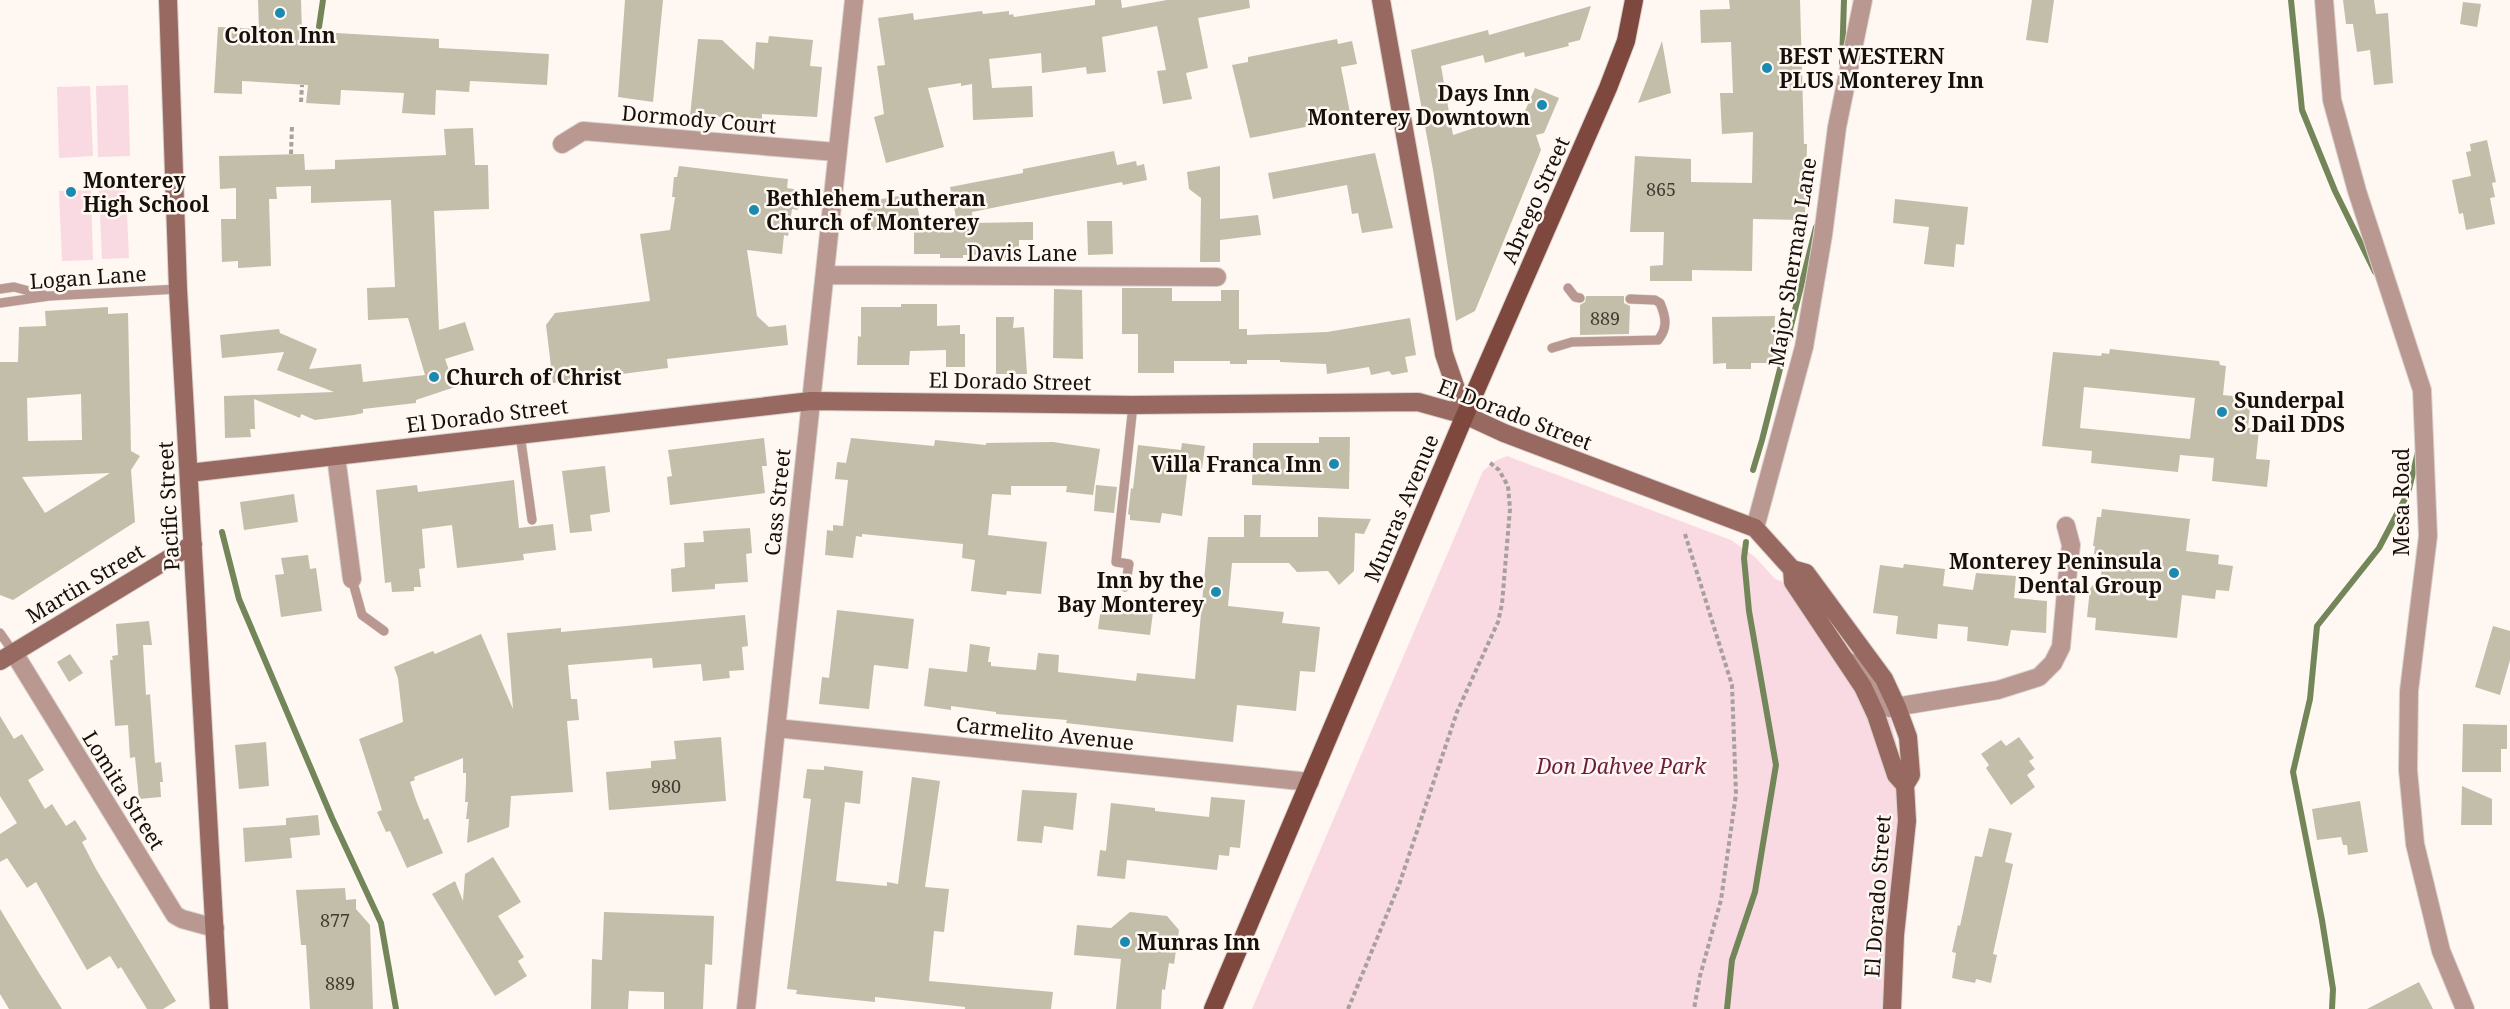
<svg xmlns="http://www.w3.org/2000/svg" width="2510" height="1009" font-family="'Noto Serif',serif">
<style>
.green{fill:#f9d9e2}
.lines{fill:none;stroke-linecap:round;stroke-linejoin:round}
.stream{stroke:#738659;stroke-width:6}
.building{fill:#c3bea9;fill-rule:evenodd}
.lane-casing{stroke:#dad2cc;stroke-width:10}
.street-casing{stroke:#dad2cc;stroke-width:20}
.secondary-casing{stroke:#dad2cc;stroke-width:20}
.primary-casing{stroke:#dad2cc;stroke-width:20}
.path{stroke:#a7a09b;stroke-width:4;stroke-dasharray:4.5 3;stroke-linecap:butt}
.lane{stroke:#b99892;stroke-width:9}
.street{stroke:#b99892;stroke-width:18}
.secondary{stroke:#986961;stroke-width:18}
.primary{stroke:#7f483f;stroke-width:18}
.poi-dot{fill:#1b8ab0;stroke:#fff7f1;stroke-width:2}
.labels{text-anchor:middle;dominant-baseline:central;stroke-width:5;stroke-linejoin:round;paint-order:stroke}
.number-label{font-size:18px;fill:#413c32}
.poi-label{font-size:21px;font-weight:bold;fill:#16100b;stroke:#fff7f1;text-anchor:start}
.street-label{font-size:21px;fill:#16100b;stroke:#fff7f1}
.park-label{font-size:21px;font-style:italic;fill:#6d1b3f;stroke:#fff7f1}
</style>
<rect width="100%" height="100%" fill="#fff7f1"/>
<path class="green" d="M128,85L130,156L98,157L96,86Z
M90,86L93,156L59,158L57,87Z
M126,189L129,258L102,259L99,190Z
M91,190L93,260L62,261L59,191Z
M1507,456L1731,540L1755,557L1775,579L1806,589L1860,658L1889,711L1902,769L1892,1009H1252L1483,471L1495,461Z"/>
<g class="lines">
<path class="stream" d="M2291,0L2302,110L2335,191L2375,272
M319,27L323,0
M1842,63L1844,0
M1753,470L1762,440L1816,227
M222,532L239,599L332,818L381,923L396,1009
M1727,1009L1732,960L1755,892L1776,765L1749,611L1744,558L1746,542
M2332,1009L2333,989L2322,920L2293,772L2310,699L2317,626L2379,548L2408,493L2418,452"/>
</g>
<path class="building" d="M258,0H301L302,31L439,39V48L549,54L547,85L470,81L469,92L436,90L435,115L402,113L404,93L341,90L340,105L306,103L308,85L242,81V94L214,93L218,27L259,29Z
M625,0H663L653,102L618,97Z
M1095,0H1121L1122,8L1167,0H1249L1250,8L1198,18L1208,68L1186,73L1192,99L1163,104L1157,71L1166,70L1157,26L1102,37L1106,72L1087,74L1086,67L1042,73L1041,53L989,59L992,88L1032,86L1033,117L973,120L972,84L961,86V83L928,88L944,147L886,163L874,117L884,114L877,66L885,65L878,18L913,13L914,20L982,11L983,14L1009,11V15L1013,14L1014,17L1095,5Z
M1729,0H1800L1804,144H1807L1805,220L1753,219L1752,271L1692,270V281H1650V266L1663,265L1664,232H1630L1635,156L1691,159V182L1752,183L1753,132L1722,134L1720,93H1733L1731,42L1701,43L1700,10L1730,9Z
M2032,0H2054L2048,43L2026,40Z
M2343,0H2374L2376,14L2388,13L2393,83L2374,85L2370,50L2357,52L2353,24H2346Z
M2463,2L2481,4L2477,27L2460,24Z
M1591,6L1580,40L1568,43L1569,46L1525,57L1524,52L1485,63L1483,55L1441,66L1453,135L1525,111L1535,88L1559,98L1544,133L1536,135L1541,150L1475,311L1456,321L1433,170L1411,50L1488,30L1489,35Z
M769,36L813,40L810,66L822,67L817,117L762,114V120L754,119L753,123L731,120L732,117L690,116L698,39L722,40L754,70L756,42L768,43Z
M1337,39L1338,44L1352,41L1357,64L1341,67L1351,118L1250,138L1232,65L1248,62V57Z
M1662,41L1671,93L1638,103Z
M473,128L475,165H488L489,209L434,211L439,330L465,322L474,350L445,359L455,387L416,400V403L363,409V413L354,415L315,420L301,414L300,418L254,399L255,429H250L251,437L225,438L224,396L334,392L277,370L284,352L222,358L220,335L279,329L280,333L317,349L309,369L361,364L363,382L425,375L408,318L368,320L367,288L395,287L391,200L311,203V186L276,187L277,199H269L271,266L238,268V261L222,262L221,219H236V188L220,189L219,156L304,154L305,170L335,169V160L446,155L444,129Z
M2487,140L2496,182L2492,183L2495,197L2490,198L2495,224L2466,230L2463,213L2459,214L2452,180L2471,176L2466,152L2471,151L2470,144Z
M1114,151L1117,165L1136,161L1137,166L1144,164L1147,180L1123,185L1122,182L972,212L973,223L1033,222V240H1019V259H994V255H963V258H940V254H914V228H958L950,187L1023,173V169Z
M1375,153L1393,228L1362,233L1358,213L1352,214L1347,185L1273,199L1268,173Z
M679,166L788,179L787,188L800,190L798,210L792,209L788,236L784,235L782,254L747,250L757,316L769,327L786,325L788,345L667,359L668,368L553,383L546,325L555,313L650,301L640,234L670,230L675,197H672L674,177H677Z
M1220,166V219L1258,215L1261,235L1220,240V262H1200L1201,198L1189,189L1187,172Z
M915,193L920,220L872,230L866,202Z
M1895,199L1968,207L1964,245L1956,244L1954,267L1924,264L1929,227L1893,223Z
M1087,221H1112L1113,254L1088,255Z
M1122,288H1172V301H1221V290H1239V329H1247V335L1327,332L1410,318L1416,355L1405,357L1408,372L1392,375L1389,371L1371,375L1369,367L1327,374L1326,364L1280,362V360H1247V364H1230V361H1174V373H1138V334H1122Z
M1054,289L1082,290L1083,359L1053,358Z
M1586,296H1624V303L1630,306L1629,334L1580,335V305L1585,302Z
M901,304H937V326L960,325V334H965V367H946V350L910,351L909,365H857L858,336L861,337V307H901Z
M108,307V314L128,313L131,451L140,456L131,470L135,522L13,600L0,595V362H18L19,327L46,326L45,311ZM81,394L82,440L28,441L27,398ZM110,473L45,513L22,477Z
M1775,316L1773,363H1751V369H1726V363L1713,364L1712,317Z
M996,317H1014L1013,328L1024,327L1027,374H996Z
M2110,349L2219,361L2220,365L2226,366L2223,395L2251,398L2248,428L2259,429L2256,459L2270,460L2267,487L2212,481L2214,458L2180,455L2178,472L2091,463L2092,451L2042,446L2053,352L2101,356L2102,353L2109,354ZM2084,387L2195,398L2190,439L2080,428Z
M1319,437H1350L1349,489L1252,485L1253,443H1319Z
M764,438L767,466H762L765,493L670,505L667,477L672,476L668,450Z
M851,438L934,446L935,440L986,445V443L1053,442L1100,449L1093,495L1066,492L1067,486H1011V495L992,494L988,535L1047,542L1041,594L1007,591L1006,595L971,591L975,560L962,558L963,544L862,534V537L856,536L853,558L825,555L827,530L833,531V525L843,526L848,480L835,479L837,462L846,463Z
M1182,443L1205,446L1202,469L1188,467L1182,516L1162,513L1160,523L1130,520V515L1128,514L1131,488L1133,489L1138,445L1181,450Z
M605,466L610,512L590,515L592,531L570,533L562,471Z
M514,480L519,528L553,524L556,550L523,554L524,560L457,568L452,525L422,529L425,568L419,569L421,587H414V591L392,592L391,582L385,583L376,490L417,485L418,492Z
M1096,485L1117,487L1114,513L1094,511Z
M294,494L298,522L244,530L240,502Z
M2102,509L2190,519L2186,551L2219,555L2218,564L2233,566L2229,591L2216,590L2215,599L2182,595L2177,638L2095,630L2096,618L2087,617L2090,589L2093,585H2100L2103,555L2094,554L2095,546H2093L2097,517H2101Z
M1244,515H1261L1260,537H1318V517L1371,519L1364,534L1355,533L1354,571L1339,585L1328,571L1297,572L1289,563H1232L1228,606L1284,612L1282,623L1320,627L1315,672L1300,671L1296,711L1237,705L1233,742L1066,723L1067,720L996,714V712L951,706V710L924,706L929,668L967,672L970,644L990,647L988,662H991V666L1036,670L1038,653L1059,655L1058,672L1136,681L1137,673L1195,679L1208,537H1244Z
M750,528L752,553L746,554L748,582L715,584V589L672,592L671,569L685,567L684,543L704,542L703,531Z
M308,555L310,569L316,568L322,611L281,617L275,575L284,574L281,558Z
M1904,564L1945,569L1943,586L1973,590L1976,573L2016,576L2014,598L2047,601L2046,633L2011,630L2008,646L1967,641L1968,627L1938,624L1937,639L1896,634L1898,616L1873,613L1880,565L1903,568Z
M1102,600L1154,605L1150,635L1098,629Z
M837,610L914,619L908,669L874,665L869,709L819,704L822,677L829,678Z
M745,615L748,646L742,647L744,670L729,671L730,678L703,681L701,664L653,668L652,658L568,665L571,699H577L579,720L567,721L573,792L511,796L509,827L467,843L469,819H466L468,802H465L466,783V773H463V758L414,777L415,780L410,782L416,800L424,820L428,818L443,853L407,868L390,831L386,832L377,812L382,810L359,739L403,722L398,678L394,667L433,651L435,654L481,634L513,709L507,633L561,628V632Z
M149,621L152,645H143L146,695L150,694L155,763L161,762L163,782H160L161,797L139,799L135,757L130,758L128,725L115,726L110,660H113L112,656L118,655L116,624Z
M2493,626L2510,631V660L2500,695L2475,687Z
M70,654L83,673L69,682L57,662Z
M0,716L14,739L22,734L44,770L28,780L45,809L52,804L66,826L75,820L87,839L82,842L96,869L176,1001L163,1009H147L121,967L118,969L110,956L87,970L36,882L27,888L7,858L0,862V834L17,823L0,796Z
M2463,724L2507,725V749H2501V772H2462Z
M721,737L726,801L609,810L606,772L651,768V761L676,759L674,741Z
M2019,737L2034,758L2029,761L2035,769L2027,775L2035,787L2011,805L1986,768L1989,765L1981,754L2001,740L2006,746Z
M266,742L269,786L239,789L235,745Z
M824,766L863,771L860,804L845,802L836,881L887,886V882L898,884L912,777L940,781L925,887L949,889L944,932L934,931L929,981L1053,992L1051,1009H965V1007L875,997V1002L796,994L797,990L787,989L811,799L803,798L807,769L824,770Z
M2462,786L2492,799V825H2461Z
M1022,790L1077,793L1073,830L1044,826L1042,843L1017,841Z
M1211,797L1245,800L1240,848L1230,847L1229,856L1219,855L1217,870L1127,860L1125,879L1097,876L1100,850L1106,851L1111,803L1155,808V811L1209,817Z
M2360,801L2368,852L2348,855L2347,845H2343L2341,837L2317,840L2312,809Z
M318,815L320,835L290,838L292,858L245,862L243,828L286,825V818Z
M1989,828L2012,833L2005,862L2013,864L1993,954L1997,955L1991,983L1976,979L1975,983L1952,978L1956,953L1952,952L1958,925L1960,926L1975,856L1982,857Z
M493,857L521,902L498,916L524,957L518,961L527,976L495,996L432,894L455,881L463,901L465,874Z
M345,888L346,900L356,899V909L370,925L373,1009H310L306,945H301L296,890Z
M0,909L39,973L62,1009H9L0,994Z
M604,912L714,916L712,965L705,964L703,1009H664V992L629,991L628,1009H591L592,959L602,960Z
M1130,912L1167,916L1179,930L1174,964L1169,963L1165,990L1162,989L1161,1009H1116L1121,959L1074,955L1077,925L1111,928Z
M2419,982L2433,1009H2367Z"/>
<g class="lines">
<defs>
<path id="lane" d="M1568,288L1575,297L1580,298
M0,289L14,287L44,295
M0,303L49,296L178,289
M1552,348L1572,342L1658,340C1668,328 1666,317 1660,303L1655,300L1630,299
M520,434L532,520
M352,579L362,615L384,631
M1125,587L1129,564L1116,562L1133,405
M0,633L14,653"/>
<path id="street" d="M2324,0L2332,100L2357,191L2422,390L2428,536L2409,691L2408,770L2415,844L2441,951L2465,1009
M562,144L583,131L836,152
M826,275L1217,277
M336,456L352,579
M1755,528L1804,347L1823,235L1837,127L1863,0
M14,653L175,915L182,919L215,928
M1846,661C1877,670 1869,702 1889,708L1998,690L2039,677L2053,663L2061,647L2068,570L2071,545L2066,526
M776,728L1310,782
M746,1009L854,0"/>
<path id="secondary" d="M168,0L178,289L219,1009
M1381,0L1444,354L1465,415
M189,473L811,401L1133,405L1418,402L1465,415L1504,433L1755,528L1792,569L1806,573L1884,679L1897,707L1908,737L1911,775L1905,785L1907,821L1895,935L1892,1009
M1792,569L1793,582L1863,687L1876,715L1896,775L1905,785
M0,661L193,544"/>
<path id="primary" d="M1213,1009L1465,415L1608,88L1626,41L1634,0"/>
</defs>
<use href="#lane" class="lane-casing"/>
<use href="#street" class="street-casing"/>
<use href="#secondary" class="secondary-casing"/>
<use href="#primary" class="primary-casing"/>
<path class="path" d="M301,102L302,85
M291,154L292,126
M1685,534L1732,685L1736,794L1721,900L1700,976L1694,1009
M1348,1009L1399,885L1457,712L1498,622L1502,604L1510,509L1508,486L1499,470L1489,462"/>
<use href="#lane" class="lane"/>
<use href="#street" class="street"/>
<use href="#secondary" class="secondary"/>
<use href="#primary" class="primary"/>
</g>
<g class="poi-dot">
<circle cx="280" cy="13" r="6"/>
<circle cx="1767" cy="68" r="6"/>
<circle cx="1542" cy="105" r="6"/>
<circle cx="71" cy="192" r="6"/>
<circle cx="754" cy="210" r="6"/>
<circle cx="434" cy="377" r="6"/>
<circle cx="2222" cy="412" r="6"/>
<circle cx="1334" cy="464" r="6"/>
<circle cx="2174" cy="573" r="6"/>
<circle cx="1216" cy="592" r="6"/>
<circle cx="1125" cy="942" r="6"/>
</g>
<g class="labels">
<g class="number-label">
<text x="1661" y="189">865</text>
<text x="1605" y="318">889</text>
<text x="666" y="786">980</text>
<text x="335" y="920">877</text>
<text x="340" y="983">889</text>
</g>
<g class="poi-label">
<text x="280" y="35" text-anchor="middle">Colton Inn</text>
<text x="1779" y="56">BEST WESTERN<tspan x="1779" dy="24">PLUS Monterey Inn</tspan></text>
<text x="1530" y="93" text-anchor="end">Days Inn<tspan x="1530" dy="24">Monterey Downtown</tspan></text>
<text x="83" y="180">Monterey<tspan x="83" dy="24">High School</tspan></text>
<text x="766" y="198">Bethlehem Lutheran<tspan x="766" dy="24">Church of Monterey</tspan></text>
<text x="446" y="377">Church of Christ</text>
<text x="2234" y="400">Sunderpal<tspan x="2234" dy="24">S Dail DDS</tspan></text>
<text x="1322" y="464" text-anchor="end">Villa Franca Inn</text>
<text x="2162" y="561" text-anchor="end">Monterey Peninsula<tspan x="2162" dy="24">Dental Group</tspan></text>
<text x="1204" y="580" text-anchor="end">Inn by the<tspan x="1204" dy="24">Bay Monterey</tspan></text>
<text x="1137" y="942">Munras Inn</text>
</g>
<g class="street-label">
<text transform="translate(699 119) rotate(5)">Dormody Court</text>
<text transform="translate(1535 200) rotate(-66)">Abrego Street</text>
<text x="1022" y="253">Davis Lane</text>
<text transform="translate(1792 262) rotate(-81)">Major Sherman Lane</text>
<text transform="translate(88 277) rotate(-4)">Logan Lane</text>
<text transform="translate(1010 381) rotate(1)">El Dorado Street</text>
<text transform="translate(1515 414) rotate(21)">El Dorado Street</text>
<text transform="translate(487 415) rotate(-7)">El Dorado Street</text>
<text transform="translate(777 502) rotate(-84)">Cass Street</text>
<text transform="translate(2401 502) rotate(-90)">Mesa Road</text>
<text transform="translate(168 506) rotate(-93)">Pacific Street</text>
<text transform="translate(1401 508) rotate(-67)">Munras Avenue</text>
<text transform="translate(85 583) rotate(-31)">Martin Street</text>
<text transform="translate(1045 733) rotate(6)">Carmelito Avenue</text>
<text transform="translate(124 790) rotate(58)">Lomita Street</text>
<text transform="translate(1877 896) rotate(-86)">El Dorado Street</text>
</g>
<g class="park-label">
<text x="1621" y="766">Don Dahvee Park</text>
</g>
</g>
</svg>
